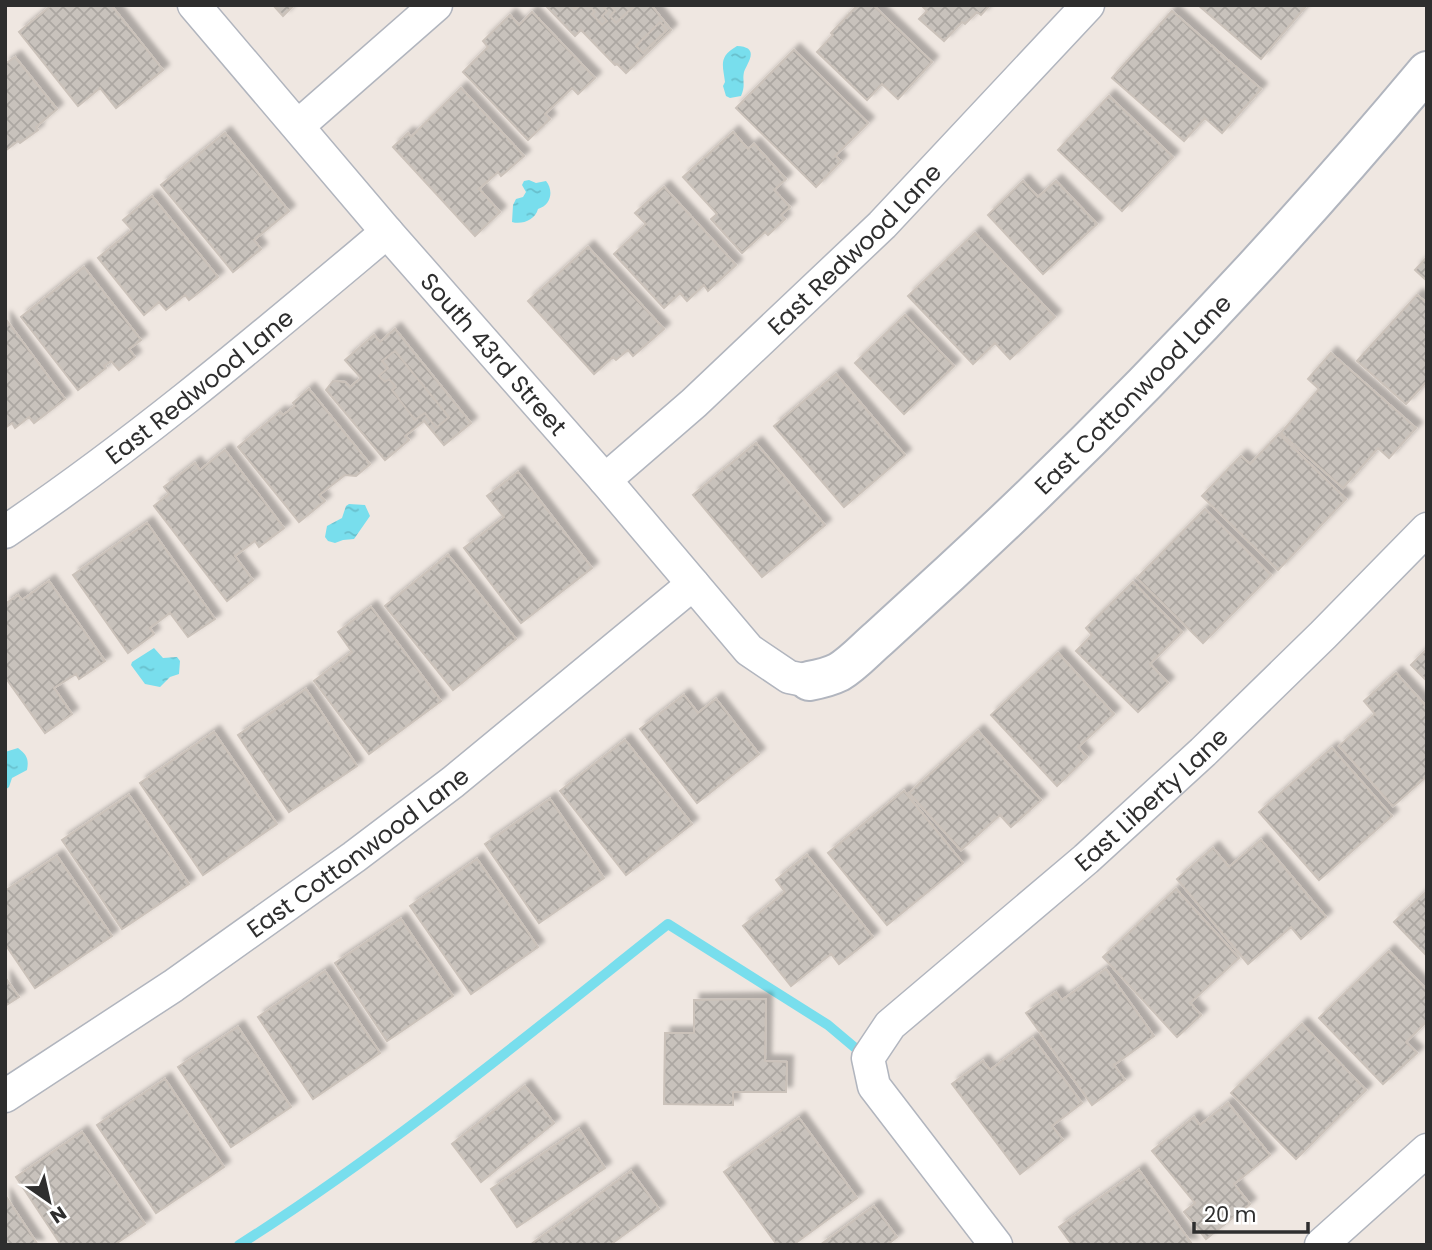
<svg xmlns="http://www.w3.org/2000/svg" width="1432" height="1250" font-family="Poppins,sans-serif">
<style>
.water{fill:url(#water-ripples)}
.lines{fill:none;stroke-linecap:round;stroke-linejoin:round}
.stream{stroke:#78deed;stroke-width:10}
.building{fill:url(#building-cross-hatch);stroke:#cbc2ba;stroke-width:2;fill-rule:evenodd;filter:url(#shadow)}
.street-casing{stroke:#b1b5be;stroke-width:35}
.secondary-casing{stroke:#b1b5be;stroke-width:42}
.street{stroke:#fff;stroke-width:32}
.secondary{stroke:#fff;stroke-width:38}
.labels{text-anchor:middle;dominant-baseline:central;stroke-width:6;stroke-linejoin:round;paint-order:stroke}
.street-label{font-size:24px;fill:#2e2e2e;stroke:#fff}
</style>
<defs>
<pattern id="water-ripples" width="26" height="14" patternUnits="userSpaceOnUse" patternTransform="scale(1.75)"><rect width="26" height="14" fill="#78deed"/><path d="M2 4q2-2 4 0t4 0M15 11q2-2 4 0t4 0" fill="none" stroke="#68bfcc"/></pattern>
<pattern id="building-cross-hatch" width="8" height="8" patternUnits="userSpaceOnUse" patternTransform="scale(1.75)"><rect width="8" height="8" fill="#c8c2bc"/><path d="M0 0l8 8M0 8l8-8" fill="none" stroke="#aca7a2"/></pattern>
<filter id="shadow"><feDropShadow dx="6" dy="-6" stdDeviation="2" flood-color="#0004"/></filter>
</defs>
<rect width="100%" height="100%" fill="#efe7e1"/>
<path class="water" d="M737,46C761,47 747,63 744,72C742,82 746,84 741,96L730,98L726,96L723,86L725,82C723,65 718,57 737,46Z
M529,180L536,183L546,181C554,191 551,205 538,209C535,220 522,225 512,222L513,205L516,199L523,197L526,192L522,185L524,181Z
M349,504L365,505L370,516L354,539L343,540L335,543L328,541L325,537L327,526L342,518L346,506Z
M154,648L163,658L177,657L180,661L179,674L170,677L160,687L145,684L131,665L132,662Z
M18,748C27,755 29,759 27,770L12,778L9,787L5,790V752Z"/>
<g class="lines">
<path class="stream" d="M239,1245C390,1149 528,1035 668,924L828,1025L866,1057"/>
</g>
<path class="building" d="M52,5H111L163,70L116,108L100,88L78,106L19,32Z
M273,5H294L283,16Z
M545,5H571L575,9L580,5H593L590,7L595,12L592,14L602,25L607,21L602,16L607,11L602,5H611L615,11L610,16L616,23L635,5H651L671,30L626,73L617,64L615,65L581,30L575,36ZM660,22L667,30L643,53L636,46Z
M593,5H602L607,11L602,16L607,21L602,25L592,14L595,12L590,7Z
M635,5L616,23L610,16L615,11L611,5Z
M861,5H873L932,62L898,99L882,84L867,100L817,52L833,35L831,33L857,6Z
M921,5H990L981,15L977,12L965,24L962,22L944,41L919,19L927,11Z
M1198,5H1307L1261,59Z
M1172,11L1261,89L1222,133L1205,118L1184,141L1112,78Z
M532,12L595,78L578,94L572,88L545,114L550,119L528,140L463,72L488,47L483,41L510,15L519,25Z
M660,22L667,30L643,53L636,46Z
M794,50L868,123L835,156L841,161L816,187L736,108Z
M15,57L57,109L36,127L38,130L20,143L18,141L5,151V64Z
M461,88L524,156L501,176L498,172L479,189L500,212L475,236L393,147L408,133L411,137Z
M1109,96L1173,157L1122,211L1058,150Z
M733,132L748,149L754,144L786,179L774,190L790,207L781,215L785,219L768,235L765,232L742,253L711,219L717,214L683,177Z
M225,133L289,211L254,240L261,249L233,272L161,185Z
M1023,181L1038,197L1056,181L1097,224L1043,274L988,215Z
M664,187L736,265L708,291L704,285L687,301L680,293L664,308L614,254L646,224L635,213Z
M152,196L218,277L189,300L185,295L166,310L159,302L144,315L98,258L132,230L123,220Z
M975,233L1055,317L1010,359L995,343L973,364L908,296Z
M588,247L664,329L633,356L628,350L616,360L613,357L594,374L528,301Z
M1427,257V281L1415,270Z
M84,267L141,340L129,349L135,357L119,370L111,361L104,366L106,368L78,390L21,317Z
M1417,295L1427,303V381L1406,404L1357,361Z
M905,315L954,366L904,414L855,363Z
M5,318L65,399L34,423L29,417L15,428L12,423L5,428Z
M395,329L471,423L444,445L424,421L405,436L409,440L385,460L326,390L333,381L345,382L350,387L361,378L345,360L374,335L380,342ZM395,351L449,417L436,428L425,413L415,420L392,390L396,387L389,379L385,382L379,376L388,368L382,361Z
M395,351L449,417L436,428L425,413L415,420L392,390L396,387L389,379L385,382L379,376L388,368L382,361Z
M1331,353L1416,428L1389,458L1378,448L1343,488L1281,433L1319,389L1308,379Z
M836,374L905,455L844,507L774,426Z
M309,389L370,464L356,476L345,475L319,495L325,501L299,522L238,447L280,412L283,415L295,406L293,403Z
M1279,434L1346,499L1278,570L1202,496L1241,456L1250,464Z
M756,443L825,525L762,577L693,495Z
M225,450L284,528L259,547L255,541L235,556L253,580L227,601L154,506L169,494L164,487L195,463L200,470Z
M518,472L592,568L521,623L464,548L504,517L487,496Z
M1205,509L1271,575L1203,643L1137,578Z
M147,523L215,619L188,637L170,613L150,628L154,634L128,653L73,575Z
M448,555L516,639L453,690L385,606Z
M49,581L105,661L79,679L76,674L54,688L72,714L45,733L5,677V604L18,595L22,600Z
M1133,582L1182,632L1150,664L1168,683L1138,712L1076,651L1092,635L1086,628Z
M371,607L441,701L369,754L314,681L352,652L338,632Z
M1427,649V681L1411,665Z
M1058,653L1114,714L1078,747L1087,757L1057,786L991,715Z
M1396,673L1427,707V776L1393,806L1339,746L1375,714L1364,701Z
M306,689L357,766L289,812L238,735Z
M684,695L698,713L716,699L759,754L697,803L640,729Z
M978,731L1041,800L1011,827L1000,815L961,850L909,793Z
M214,732L277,824L203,875L140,783Z
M625,740L692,824L626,875L560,791Z
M1332,748L1392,816L1319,880L1259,812Z
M904,791L963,863L887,925L828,853Z
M129,795L189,884L122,929L62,840Z
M550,799L604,878L539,923L485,844Z
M1261,840L1326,917L1301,939L1291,927L1248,964L1177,879L1213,848L1229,867Z
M807,855L873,937L839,964L831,954L791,986L743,926L785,892L776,880Z
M57,856L112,936L35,988L5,944V891Z
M477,859L538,947L471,994L410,906Z
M1176,889L1239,958L1190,1003L1201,1015L1177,1037L1103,957Z
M1427,891V956L1394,922Z
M401,919L453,996L387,1041L335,963Z
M1389,951L1427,990V1021L1406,1042L1417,1053L1383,1084L1319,1018Z
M1106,969L1154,1036L1114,1065L1125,1080L1092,1105L1026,1013L1056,992L1062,1000Z
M325,971L380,1053L313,1099L258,1017Z
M5,977L19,997L5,1006Z
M766,999L765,1061L787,1062L786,1092H733V1105L664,1104L665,1033H694V1000Z
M1302,1024L1366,1090L1296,1159L1231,1093Z
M238,1027L291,1107L231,1147L178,1067Z
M1033,1038L1082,1103L1052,1126L1063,1140L1020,1174L952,1084L983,1061L990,1070Z
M165,1079L224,1167L156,1213L97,1125Z
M525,1086L554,1123L481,1182L452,1144Z
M1228,1103L1270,1155L1234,1184L1250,1204L1206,1239L1184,1212L1195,1203L1152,1151L1194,1117L1200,1125Z
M799,1118L857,1198L793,1245H777L724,1172Z
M579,1129L605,1168L517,1227L491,1189Z
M82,1132L145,1224L114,1245H61L16,1177Z
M1139,1170L1192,1244L1072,1245L1059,1227Z
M631,1171L659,1209L610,1245H530Z
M5,1195L38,1245H5Z
M874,1206L897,1237L887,1245H820Z"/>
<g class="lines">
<defs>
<g id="street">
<path id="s1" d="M194,5L387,232L605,480L749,650L789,677L809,681"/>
<path d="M298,126L436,5"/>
<path id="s2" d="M605,480L694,403L882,225L1088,5"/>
<path id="s3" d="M5,532C140,441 263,336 387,232"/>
<path id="s4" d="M5,1096L173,986L354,857L453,782L693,584"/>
<path id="s5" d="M996,1245L874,1086L868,1058L890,1025L1086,859L1203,752L1323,635L1427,529"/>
<path d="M1321,1245L1427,1150"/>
</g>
<g id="secondary">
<path id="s6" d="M809,681C820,679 829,677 839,672C854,663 866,649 879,638C903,616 926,595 950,573C1119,417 1279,248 1427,71"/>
</g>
</defs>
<use href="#street" class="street-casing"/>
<use href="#secondary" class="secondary-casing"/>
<use href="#street" class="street"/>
<use href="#secondary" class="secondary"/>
</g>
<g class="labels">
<g class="street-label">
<text stroke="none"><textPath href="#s2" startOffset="340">East Redwood Lane</textPath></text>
<text stroke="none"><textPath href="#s1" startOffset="460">South 43rd Street</textPath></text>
<text stroke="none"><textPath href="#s3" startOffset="243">East Redwood Lane</textPath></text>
<text stroke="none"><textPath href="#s6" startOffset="436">East Cottonwood Lane</textPath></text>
<text stroke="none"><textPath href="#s5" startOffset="614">East Liberty Lane</textPath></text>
<text stroke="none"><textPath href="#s4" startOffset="429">East Cottonwood Lane</textPath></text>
</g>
</g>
<rect width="1432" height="1250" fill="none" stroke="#2e2e2e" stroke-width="14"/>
<g transform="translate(49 1201) rotate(146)" stroke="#ffffff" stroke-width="5" paint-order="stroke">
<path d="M0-5L12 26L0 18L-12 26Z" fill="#2e2e2e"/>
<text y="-10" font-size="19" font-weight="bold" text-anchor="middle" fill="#2e2e2e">N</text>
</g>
<path d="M1194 1222v10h114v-10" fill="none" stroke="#2e2e2e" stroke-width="3.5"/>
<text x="1204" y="1222" font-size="21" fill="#2e2e2e" stroke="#ffffff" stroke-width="5" paint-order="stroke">20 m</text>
</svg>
